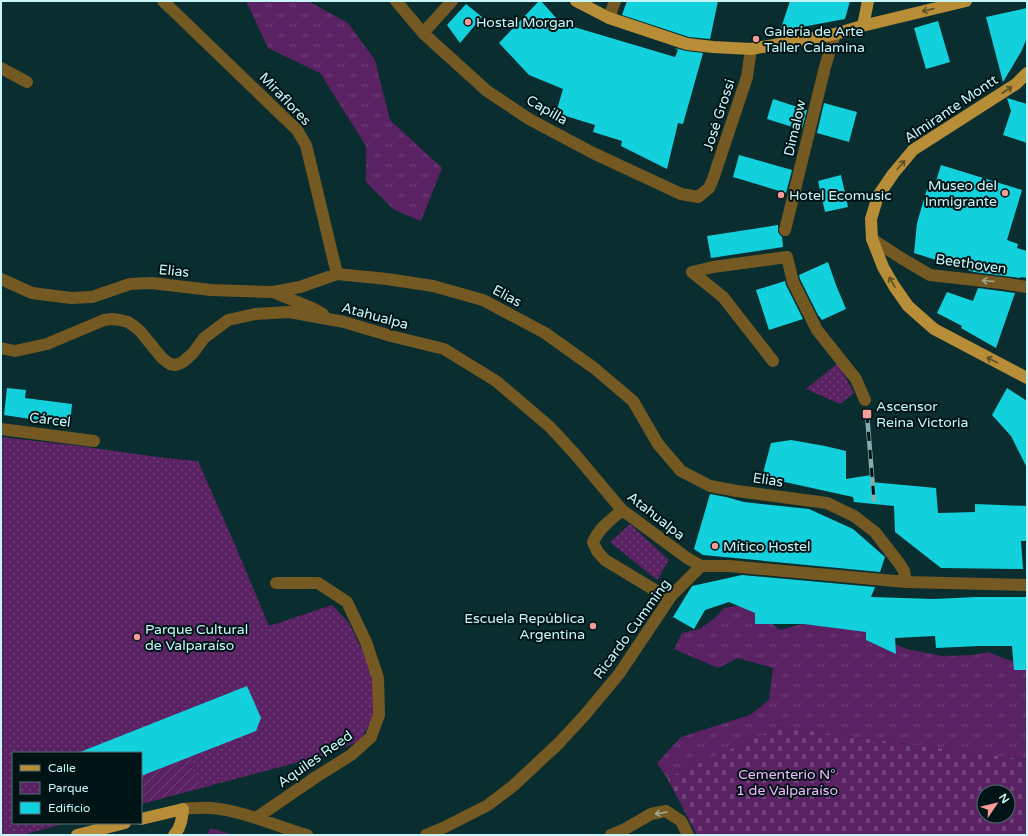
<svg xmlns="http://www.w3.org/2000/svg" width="1028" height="836" font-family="'Varela Round',sans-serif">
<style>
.grass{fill:url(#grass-tufts)}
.cemetery{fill:url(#cemetery-stones);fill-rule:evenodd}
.park{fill:url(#park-dots)}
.garden{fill:url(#garden-furrows)}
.building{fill:#12d1dc}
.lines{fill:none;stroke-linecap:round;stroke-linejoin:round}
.minor{stroke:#755922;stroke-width:12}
.major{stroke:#b88d37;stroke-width:12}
.rail-casing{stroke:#81adaf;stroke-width:4.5}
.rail{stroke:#001416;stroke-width:3;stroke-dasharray:9;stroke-linecap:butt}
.oneway{stroke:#5c5026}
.oneway2{stroke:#9ea88e}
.poi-dot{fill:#f59b98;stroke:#001416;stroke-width:1.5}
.labels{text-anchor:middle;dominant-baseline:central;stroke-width:4;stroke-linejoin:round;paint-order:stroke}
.poi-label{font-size:14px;fill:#c7f7fa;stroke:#001416;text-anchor:start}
.street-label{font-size:14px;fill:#c7f7fa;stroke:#001416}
.park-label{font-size:14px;fill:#f4b7fe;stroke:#001416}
</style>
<defs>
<pattern id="grass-tufts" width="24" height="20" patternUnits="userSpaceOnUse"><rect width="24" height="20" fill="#5a2163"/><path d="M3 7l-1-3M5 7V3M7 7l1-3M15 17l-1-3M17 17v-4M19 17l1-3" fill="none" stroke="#70427a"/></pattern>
<pattern id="cemetery-stones" width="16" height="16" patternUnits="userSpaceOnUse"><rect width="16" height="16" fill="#5a2163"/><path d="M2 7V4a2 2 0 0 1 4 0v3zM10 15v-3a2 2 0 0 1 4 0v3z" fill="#70427a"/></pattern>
<pattern id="park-dots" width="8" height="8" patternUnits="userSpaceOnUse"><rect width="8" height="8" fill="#5a2163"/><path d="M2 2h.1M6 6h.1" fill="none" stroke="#70427a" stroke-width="1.8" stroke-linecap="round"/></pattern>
<pattern id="garden-furrows" width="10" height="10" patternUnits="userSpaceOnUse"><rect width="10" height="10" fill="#5a2163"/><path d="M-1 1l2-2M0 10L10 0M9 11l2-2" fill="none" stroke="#70427a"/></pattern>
</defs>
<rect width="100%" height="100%" fill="#0a2d2f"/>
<path class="grass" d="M246,1H308L348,23L375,60L390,120L442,168L421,221L394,210L366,182V146L320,73L268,48Z
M748,604L780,630L813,621L860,622L879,638L907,649L942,656L973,655L988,652L1003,658L1027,666V760L779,727L667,778L657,763L681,737L750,715L769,700L773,668L738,658L718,668L674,649L682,633L700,629L716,617L724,608Z"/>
<path class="cemetery" d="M779,727L1027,760V835H697L667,778ZM984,792H1008V816H984Z
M210,828L235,835H208Z"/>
<path class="park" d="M838,363L854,393L840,404L806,389Z
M1,437L79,446L165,458L198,461L235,545L269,626L332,605L349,623L372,671L377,711L360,741L322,756L141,804V753H13V823H67L22,835H1Z
M630,524L669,560L657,580L610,542Z"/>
<path class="garden" d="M189,755L200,788L141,804V761Z"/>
<path class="building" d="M539,1H541L557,19L574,27L675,57L678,50L675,48L686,51L703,53L683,124L678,123L667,169L621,146L622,141L593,132L595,125L556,113L563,89L529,75L499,43Z
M627,1H718L710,39L689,37L622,15Z
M790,1H850L845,19L780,31Z
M466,4L482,17L460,43L447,25Z
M1027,8V38L1021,52L1003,82L986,17Z
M938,21L950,62L926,69L914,28Z
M1007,98L1027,104V143L1003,135L1011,111Z
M773,99L807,110L802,129L799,128V129L767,119Z
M824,103L857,112L849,142L817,133Z
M739,155L792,170L786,193L733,177Z
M941,165L1022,190L1007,240L1018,244L1017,248L1027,251V278L1021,277L1020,278L974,272L914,253L917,223L927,189L933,191Z
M841,175L848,207L825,212L818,181Z
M778,225V232L780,235L782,237L783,247L711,258L707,236Z
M828,262L836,285L846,309L822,320L818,315L800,279L799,275Z
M785,281L786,285L803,319L769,330L756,290Z
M978,288L1015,293L996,348L961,328L962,326L937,313L947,292L973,301Z
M7,388L26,390L25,398L72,404L70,425L4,415Z
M1007,388L1027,401V468L1011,436L992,415Z
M791,440L825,446L846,451V479L871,475V482L936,488L938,513L975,512V504L1027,506V541H1021L1023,569L941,568L895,532L894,506L854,502L853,497L762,477L771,443Z
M710,494L726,497L744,502L809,509L853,529L885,557L880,572L703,555L694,549Z
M742,575L875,587L871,597L933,599L977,597H1027V670H1014L1012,646H979L936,648L935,636L895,638L896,654L866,640V632L804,624H755V613L729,602L705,610L694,629L673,617L692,586Z
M247,686L261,718L256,731L141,776V753H80V752Z"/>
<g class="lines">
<path class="minor" d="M163,1L297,130L306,145L337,274
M396,1L423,33L487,91L529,119L593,153L681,194L698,197L709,188L713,179L747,77L751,49
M609,18L615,1
M423,33L452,1
M1,68L27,82
M785,230L825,67L835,34
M872,239L901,258L930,275L1001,283L1027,287
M692,272L713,267L787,257L793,282L817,330L856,379L865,400
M692,272L723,297L773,361
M1,279L32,293L71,298L92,297L130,284L151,283L211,290L273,292L300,287L337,274L387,279L433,286L483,300L545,333L594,368L633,401L658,444L681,471L710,486L737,491L827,503L854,516L875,532L899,563L904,571L906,582
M273,292L312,308L323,314
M1,348L15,351L47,344L104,320L112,319L120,320L128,322L134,326L140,331L162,358L170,364L176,365L183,362L193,353L204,338L228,320L255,314L289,312L344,322L391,336L444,349L496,381L550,427L574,453L622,510L687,558L701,566
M1,429L94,441
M622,510C611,520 599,528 593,542L597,551L605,560L658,592L672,595
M183,809C188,808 193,808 198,808C234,806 272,825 307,835
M256,818L316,777L351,755L371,737L379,715L378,678L366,642L347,602L318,583H276
M426,835L445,827L488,805L513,786L558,744L584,716L619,674L672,595L701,566H729L906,582L1027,585
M611,835L625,829L651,814L666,811L681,821L688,835"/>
<path class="major" d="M576,1L609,18L687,44L713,47L751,49L835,34L862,26L966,1
M863,26L868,1
M1027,73L1016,84L913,150L893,174L878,196L871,219L872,239L876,249L883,267L894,286L908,306L934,329L1027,378
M141,819L183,809C182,818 181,828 174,835
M77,835L125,823"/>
<defs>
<path id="rail" d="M867,414L874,500"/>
</defs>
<use href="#rail" class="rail-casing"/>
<use href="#rail" class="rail"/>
</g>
<defs><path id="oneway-shaft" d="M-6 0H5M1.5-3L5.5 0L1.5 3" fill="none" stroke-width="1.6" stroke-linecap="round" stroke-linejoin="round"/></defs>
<g class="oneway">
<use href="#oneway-shaft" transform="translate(928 10) rotate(167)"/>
<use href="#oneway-shaft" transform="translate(1007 90) rotate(-33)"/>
<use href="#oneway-shaft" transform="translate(901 165) rotate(-49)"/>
<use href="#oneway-shaft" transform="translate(892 282) rotate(-120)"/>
<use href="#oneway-shaft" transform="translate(992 360) rotate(-153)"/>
</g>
<g class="oneway2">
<use href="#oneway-shaft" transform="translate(988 281) rotate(-175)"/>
<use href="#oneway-shaft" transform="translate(661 813) rotate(172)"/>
</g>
<g class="poi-dot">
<circle cx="468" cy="22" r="4"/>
<circle cx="756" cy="39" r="4"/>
<circle cx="1005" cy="193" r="4"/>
<circle cx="781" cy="195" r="4"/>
<rect x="862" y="409" width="10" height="10" rx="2"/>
<circle cx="715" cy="546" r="4"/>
<circle cx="593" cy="626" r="4"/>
<circle cx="137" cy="637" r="4"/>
</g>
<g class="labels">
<g class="poi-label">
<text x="476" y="22">Hostal Morgan</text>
<text x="764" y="31">Galería de Arte<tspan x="764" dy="16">Taller Calamina</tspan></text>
<text x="997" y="185" text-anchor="end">Museo del<tspan x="997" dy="16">Inmigrante</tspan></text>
<text x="789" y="195">Hotel Ecomusic</text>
<text x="876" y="406">Ascensor<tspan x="876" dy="16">Reina Victoria</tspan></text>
<text x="723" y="546">Mítico Hostel</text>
<text x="585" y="618" text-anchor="end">Escuela República<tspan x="585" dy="16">Argentina</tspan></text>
<text x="145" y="629">Parque Cultural<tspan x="145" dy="16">de Valparaíso</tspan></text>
</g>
<g class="street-label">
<text transform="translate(285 99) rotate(46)">Miraflores</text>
<text transform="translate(951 109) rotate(-34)">Almirante Montt</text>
<text transform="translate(547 110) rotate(30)">Capilla</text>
<text transform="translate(719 115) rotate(-72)">José Grossi</text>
<text transform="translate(795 128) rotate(-77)">Dimalow</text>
<text transform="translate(971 264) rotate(8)">Beethoven</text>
<text transform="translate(174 271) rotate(6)">Elias</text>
<text transform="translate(507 296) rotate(28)">Elias</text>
<text transform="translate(375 316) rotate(15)">Atahualpa</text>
<text transform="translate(50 420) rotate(7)">Cárcel</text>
<text transform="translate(768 480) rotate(8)">Elias</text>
<text transform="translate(656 516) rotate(38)">Atahualpa</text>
<text transform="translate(632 629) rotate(-54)">Ricardo Cumming</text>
<text transform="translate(315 759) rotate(-35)">Aquiles Reed</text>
</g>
<g class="park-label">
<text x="787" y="774">Cementerio N°<tspan x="787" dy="16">1 de Valparaíso</tspan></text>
</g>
</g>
<rect width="1028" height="836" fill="none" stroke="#c7f7fa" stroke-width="4"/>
<rect x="12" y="752" width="130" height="72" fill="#001416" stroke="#506f71"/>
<rect x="20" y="765" width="20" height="6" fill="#b88d37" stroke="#506f71"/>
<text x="48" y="772" font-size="12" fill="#c7f7fa">Calle</text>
<rect x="20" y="782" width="20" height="12" fill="url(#park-dots)" stroke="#506f71"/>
<text x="48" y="792" font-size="12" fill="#c7f7fa">Parque</text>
<rect x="20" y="802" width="20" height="12" fill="#12d1dc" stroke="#506f71"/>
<text x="48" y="812" font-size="12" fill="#c7f7fa">Edificio</text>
<g transform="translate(996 804) rotate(55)"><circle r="19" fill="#001416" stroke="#506f71"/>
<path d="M0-3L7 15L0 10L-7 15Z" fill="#f59b98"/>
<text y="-6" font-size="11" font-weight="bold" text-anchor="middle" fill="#c7f7fa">N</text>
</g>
</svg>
